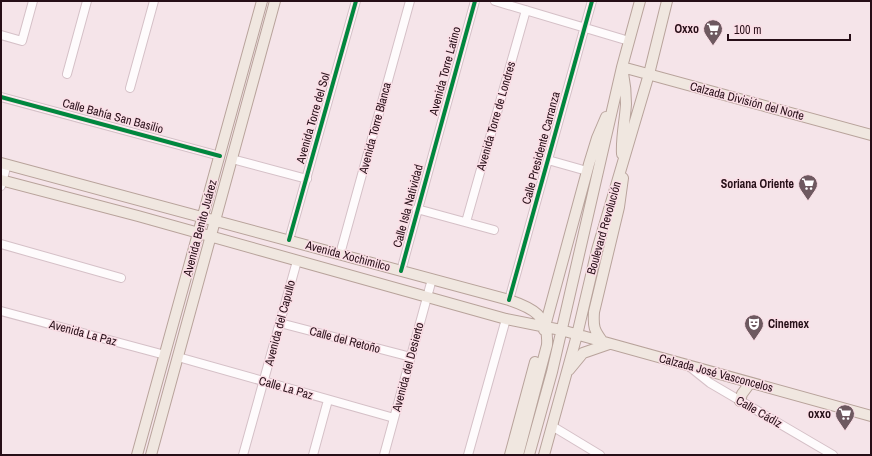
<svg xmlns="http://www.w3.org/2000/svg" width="872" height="456" font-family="'Archivo Narrow',sans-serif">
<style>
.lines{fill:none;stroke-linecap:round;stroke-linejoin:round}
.minor-casing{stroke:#d5c0c7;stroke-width:10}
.major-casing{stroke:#b8a39b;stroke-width:12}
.minor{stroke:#fefbfc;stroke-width:8}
.major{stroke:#f0e7e0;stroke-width:10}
.cycleway-casing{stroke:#fbdee6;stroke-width:6}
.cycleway{stroke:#00873e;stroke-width:4}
.labels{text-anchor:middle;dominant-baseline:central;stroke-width:3;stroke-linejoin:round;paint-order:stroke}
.poi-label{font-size:12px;font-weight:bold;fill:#260e17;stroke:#fbdee6;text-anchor:end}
.street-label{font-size:12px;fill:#260e17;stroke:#fbdee6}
</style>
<rect width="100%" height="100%" fill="#f5e4e9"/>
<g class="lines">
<defs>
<path id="minor" d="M495,1L629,41
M1,35L22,41L33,1
M67,74L87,1
M130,88L154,1
M1,97L220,156
M232,159L307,179
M548,160L587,171
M1,186L7,164
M417,209L494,230
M466,222L526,10
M289,240L356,1
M1,244L121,278
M340,254L410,1
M401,271L475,1
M509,300L592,1
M1,311L165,355
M280,323L411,357
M178,357L394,418
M690,367L710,383L833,455
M552,426L600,455
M243,455L297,261
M313,455L328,400
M384,455L432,279
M468,455L506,319"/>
<path id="major" d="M622,67L871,135
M622,154C621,137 625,121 626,104C626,94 625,83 623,73
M1,163L509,300C533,308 549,316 547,345L518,455
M1,180L138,216L506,319L561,330L871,416
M544,330L589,164L597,138L606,117
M603,342C594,330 593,327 594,312L619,207L623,178
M569,370L583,353L609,344
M740,401L742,394L750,383
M137,455L262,1
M151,455L275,1
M510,455L535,362
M529,455L552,372L622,67L640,1
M544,455L577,335L597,250L649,74L667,1"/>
</defs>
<use href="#minor" class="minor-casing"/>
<use href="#major" class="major-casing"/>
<use href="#minor" class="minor"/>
<use href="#major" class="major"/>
<defs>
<path id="cycleway" d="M1,97L220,156
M289,240L356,1
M401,271L475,1
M509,300L592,1"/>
</defs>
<use href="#cycleway" class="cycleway-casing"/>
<use href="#cycleway" class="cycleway"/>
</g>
<defs>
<symbol id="supermarket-pin" viewBox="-11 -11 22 30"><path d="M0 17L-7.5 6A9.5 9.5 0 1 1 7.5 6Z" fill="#6e5960" stroke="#fbdee6"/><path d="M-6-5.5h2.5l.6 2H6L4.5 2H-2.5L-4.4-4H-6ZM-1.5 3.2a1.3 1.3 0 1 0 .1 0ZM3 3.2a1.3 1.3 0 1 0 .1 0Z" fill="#fff"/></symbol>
<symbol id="theatre-pin" viewBox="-11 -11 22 30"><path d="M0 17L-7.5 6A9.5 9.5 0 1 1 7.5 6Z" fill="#6e5960" stroke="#fbdee6"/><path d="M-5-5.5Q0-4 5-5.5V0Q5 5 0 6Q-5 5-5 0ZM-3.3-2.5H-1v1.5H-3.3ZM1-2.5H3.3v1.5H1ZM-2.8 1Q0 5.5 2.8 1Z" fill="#fff"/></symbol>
</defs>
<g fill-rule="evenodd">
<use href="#supermarket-pin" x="702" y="18" width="22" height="30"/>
<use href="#supermarket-pin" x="797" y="173" width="22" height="30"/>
<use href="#theatre-pin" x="743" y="313" width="22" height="30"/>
<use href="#supermarket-pin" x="834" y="403" width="22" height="30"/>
</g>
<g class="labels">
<g class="poi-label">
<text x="699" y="29">Oxxo</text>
<text x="794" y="184">Soriana Oriente</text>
<text x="768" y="324" text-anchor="start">Cinemex</text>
<text x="831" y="414">oxxo</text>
</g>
<g class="street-label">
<text transform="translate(445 71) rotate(-75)">Avenida Torre Latino</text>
<text transform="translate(747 101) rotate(15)">Calzada División del Norte</text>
<text transform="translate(113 116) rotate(15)">Calle Bahía San Basilio</text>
<text transform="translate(496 116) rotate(-74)">Avenida Torre de Londres</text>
<text transform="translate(313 118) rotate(-74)">Avenida Torre del Sol</text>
<text transform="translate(375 128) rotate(-75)">Avenida Torre Blanca</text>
<text transform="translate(541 148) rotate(-75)">Calle Presidente Carranza</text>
<text transform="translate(408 206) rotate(-75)">Calle Isla Natividad</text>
<text transform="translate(200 228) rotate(-75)">Avenida Benito Juárez</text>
<text transform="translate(604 228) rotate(-74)">Boulevard Revolución</text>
<text transform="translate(348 256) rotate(15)">Avenida Xochimilco</text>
<text transform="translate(280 323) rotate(-75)">Avenida del Capullo</text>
<text transform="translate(83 333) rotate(15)">Avenida La Paz</text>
<text transform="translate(345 340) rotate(15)">Calle del Retoño</text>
<text transform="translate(408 367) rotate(-75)">Avenida del Desierto</text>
<text transform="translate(716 373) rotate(15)">Calzada José Vasconcelos</text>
<text transform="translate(286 388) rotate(16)">Calle La Paz</text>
<text transform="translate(759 412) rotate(30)">Calle Cádiz</text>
</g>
</g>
<rect width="872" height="456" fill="none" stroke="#260e17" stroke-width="4"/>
<path d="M728 34v6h122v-6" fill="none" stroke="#260e17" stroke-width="2"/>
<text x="734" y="34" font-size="12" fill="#260e17" stroke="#fbdee6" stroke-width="3" paint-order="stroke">100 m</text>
</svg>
